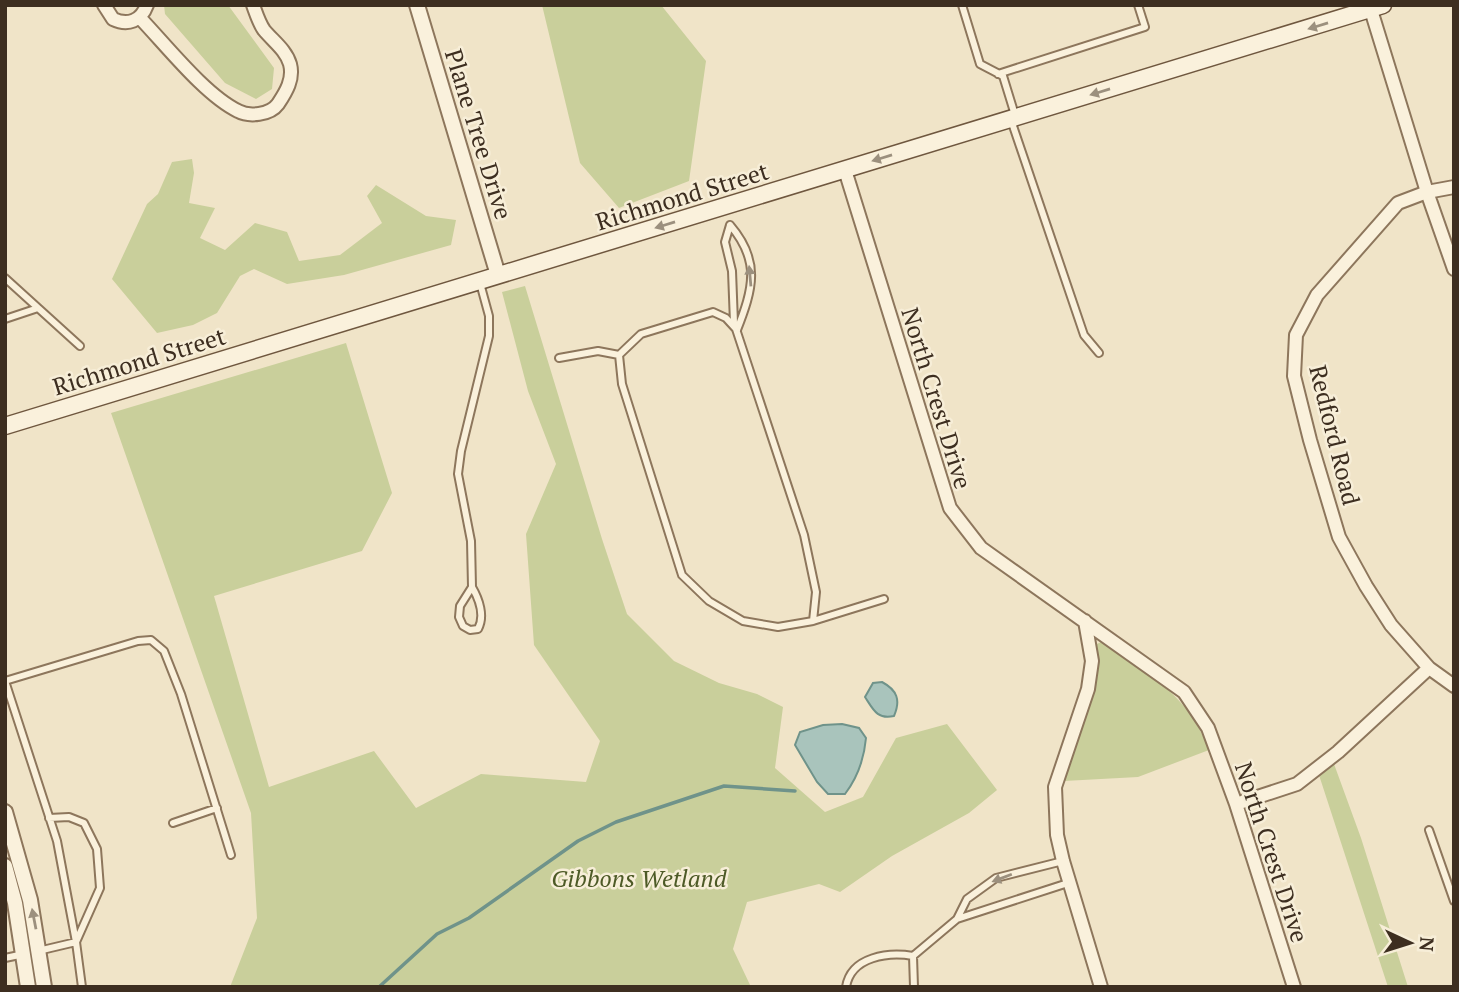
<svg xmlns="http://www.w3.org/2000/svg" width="1459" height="992" font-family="'PT Serif',serif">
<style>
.green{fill:#c9cf9b}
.water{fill:#a9c4bc;stroke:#6f938a;stroke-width:2}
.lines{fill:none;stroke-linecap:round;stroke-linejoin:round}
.stream{stroke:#6f938a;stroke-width:3.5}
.service-casing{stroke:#8d765c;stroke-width:10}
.minor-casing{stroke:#8d765c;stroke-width:16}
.tertiary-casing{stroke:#8d765c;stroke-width:18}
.secondary-casing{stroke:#6f573f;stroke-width:19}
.service{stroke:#faf1dc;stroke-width:6}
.minor{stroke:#faf1dc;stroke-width:12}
.tertiary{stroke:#faf1dc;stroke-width:14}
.secondary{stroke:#faf1dc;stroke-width:16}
.oneway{fill:#9c907e}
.labels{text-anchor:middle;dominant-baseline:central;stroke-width:5;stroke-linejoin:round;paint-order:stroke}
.street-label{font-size:24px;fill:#3d2e20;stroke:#f7eed8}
.park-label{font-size:24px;font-style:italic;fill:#4d5a26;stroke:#f7eed8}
</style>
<rect width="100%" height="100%" fill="#f0e4c8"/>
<path class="green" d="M164,5H228L274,68L272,89L256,99L225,83L165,14Z
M542,5H661L706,61L689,181L619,208L580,163Z
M192,159L194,173L189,203L215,208L200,238L225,250L255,223L287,232L299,261L340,255L382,223L367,196L376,185L426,216L456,220L451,245L344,275L287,284L254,269L240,276L217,313L193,325L157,333L112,279L147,204L158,194L172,162Z
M525,286L602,539L627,614L674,661L719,683L757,694L783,707L775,768L825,812L863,797L896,738L947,724L997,790L969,813L892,856L840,892L819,884L747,902L733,949L751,987H230L257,918L251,813L111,413L346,343L392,493L362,551L214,596L269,787L374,751L416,808L481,774L586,782L600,741L534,645L526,534L556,464L528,391L502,292Z
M1101,642C1113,647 1123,655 1134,663C1169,688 1193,708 1209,750L1138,777L1064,781L1095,688L1098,673L1096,648L1097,644Z
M1334,764L1361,838L1408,987H1388L1319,775Z"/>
<path class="water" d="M882,682C897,690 901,700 894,716C877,720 873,709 865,697L873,683Z
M842,724L859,728L866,738C864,760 858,777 845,794H828L817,782L795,745L800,732L823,725Z"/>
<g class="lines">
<path class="stream" d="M379,987L437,934L469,918L578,841L616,822L724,786L795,791"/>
<defs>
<path id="service" d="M962,5L980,64L1003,76L1015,115
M998,74L1145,27L1138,5
M1011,120L1084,335L1099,353
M730,225L725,242L732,271L734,323L804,535L816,592L813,621
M730,225C761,261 753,289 737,330
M5,278L80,346
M5,319L38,308
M737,330L726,318L713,312L641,334L619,355L622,384L682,575L709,601L743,621L778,627L813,621L884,599
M559,358L598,351L619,355
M472,587C479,599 485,616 478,629L470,630L463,626L459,617L460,606L472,587L471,541L458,474L461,451L489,336V316L480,283
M5,681L138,641L151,640L164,651L181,694L231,855
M5,681L57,841L76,942L82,987
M173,823L217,808
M1429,830L1454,901
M957,919L967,899L996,878L1063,861
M38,951L76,942L100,888L97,849L84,823L69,817L49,818
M913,956L914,987
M5,958L24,954
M846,987C851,956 889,952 913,956L957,919L1068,883"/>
<path id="minor" d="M104,5L113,19C128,26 141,21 147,5
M1371,10L1427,192L1454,269
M140,18C166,45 205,95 238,111C249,117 270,115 278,104C286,92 294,79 290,64C286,50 273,41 264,30C259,23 256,13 253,5
M845,170L950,508L981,548L1184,692L1208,728L1236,804L1294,987
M1454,187L1427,192L1398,203L1317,295L1296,335L1294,376L1310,440L1339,537L1366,586L1391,625L1429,668L1454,686
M1085,621L1092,661L1088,689L1055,787L1057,835L1063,861L1101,987
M1236,804L1297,784L1338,752L1429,668"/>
<path id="tertiary" d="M417,5L498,275
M5,812L30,900L44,987
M5,866L15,903L28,987"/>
<path id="secondary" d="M5,426L1383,5"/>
</defs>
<use href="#service" class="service-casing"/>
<use href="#minor" class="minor-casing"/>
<use href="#tertiary" class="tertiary-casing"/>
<use href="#secondary" class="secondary-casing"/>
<use href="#service" class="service"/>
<use href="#minor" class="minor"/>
<use href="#tertiary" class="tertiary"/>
<use href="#secondary" class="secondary"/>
</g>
<defs><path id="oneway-solid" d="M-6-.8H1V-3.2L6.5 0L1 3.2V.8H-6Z" transform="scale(1.75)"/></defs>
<g class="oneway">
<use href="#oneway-solid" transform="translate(1318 26) rotate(163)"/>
<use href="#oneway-solid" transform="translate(1100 92) rotate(163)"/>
<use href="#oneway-solid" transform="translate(882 158) rotate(163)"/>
<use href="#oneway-solid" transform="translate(665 225) rotate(163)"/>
<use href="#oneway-solid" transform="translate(750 276) rotate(-95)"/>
<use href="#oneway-solid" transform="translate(1002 878) rotate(159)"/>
<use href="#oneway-solid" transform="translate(34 919) rotate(-101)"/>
</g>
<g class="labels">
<g class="street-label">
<text transform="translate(479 134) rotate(73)">Plane Tree Drive</text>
<text transform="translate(682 196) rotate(-17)">Richmond Street</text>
<text transform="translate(139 361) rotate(-17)">Richmond Street</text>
<text transform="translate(937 398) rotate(73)">North Crest Drive</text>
<text transform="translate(1335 435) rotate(76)">Redford Road</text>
<text transform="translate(1272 852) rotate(72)">North Crest Drive</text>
</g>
<g class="park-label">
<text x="639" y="878">Gibbons Wetland</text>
</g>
</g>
<rect width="1459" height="992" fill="none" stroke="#3d2e20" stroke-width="14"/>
<g transform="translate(1410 943) rotate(94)" stroke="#f7eed8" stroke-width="5" paint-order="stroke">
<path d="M0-5L12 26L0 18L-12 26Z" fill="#3d2e20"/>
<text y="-10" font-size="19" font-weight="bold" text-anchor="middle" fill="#3d2e20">N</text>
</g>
</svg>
